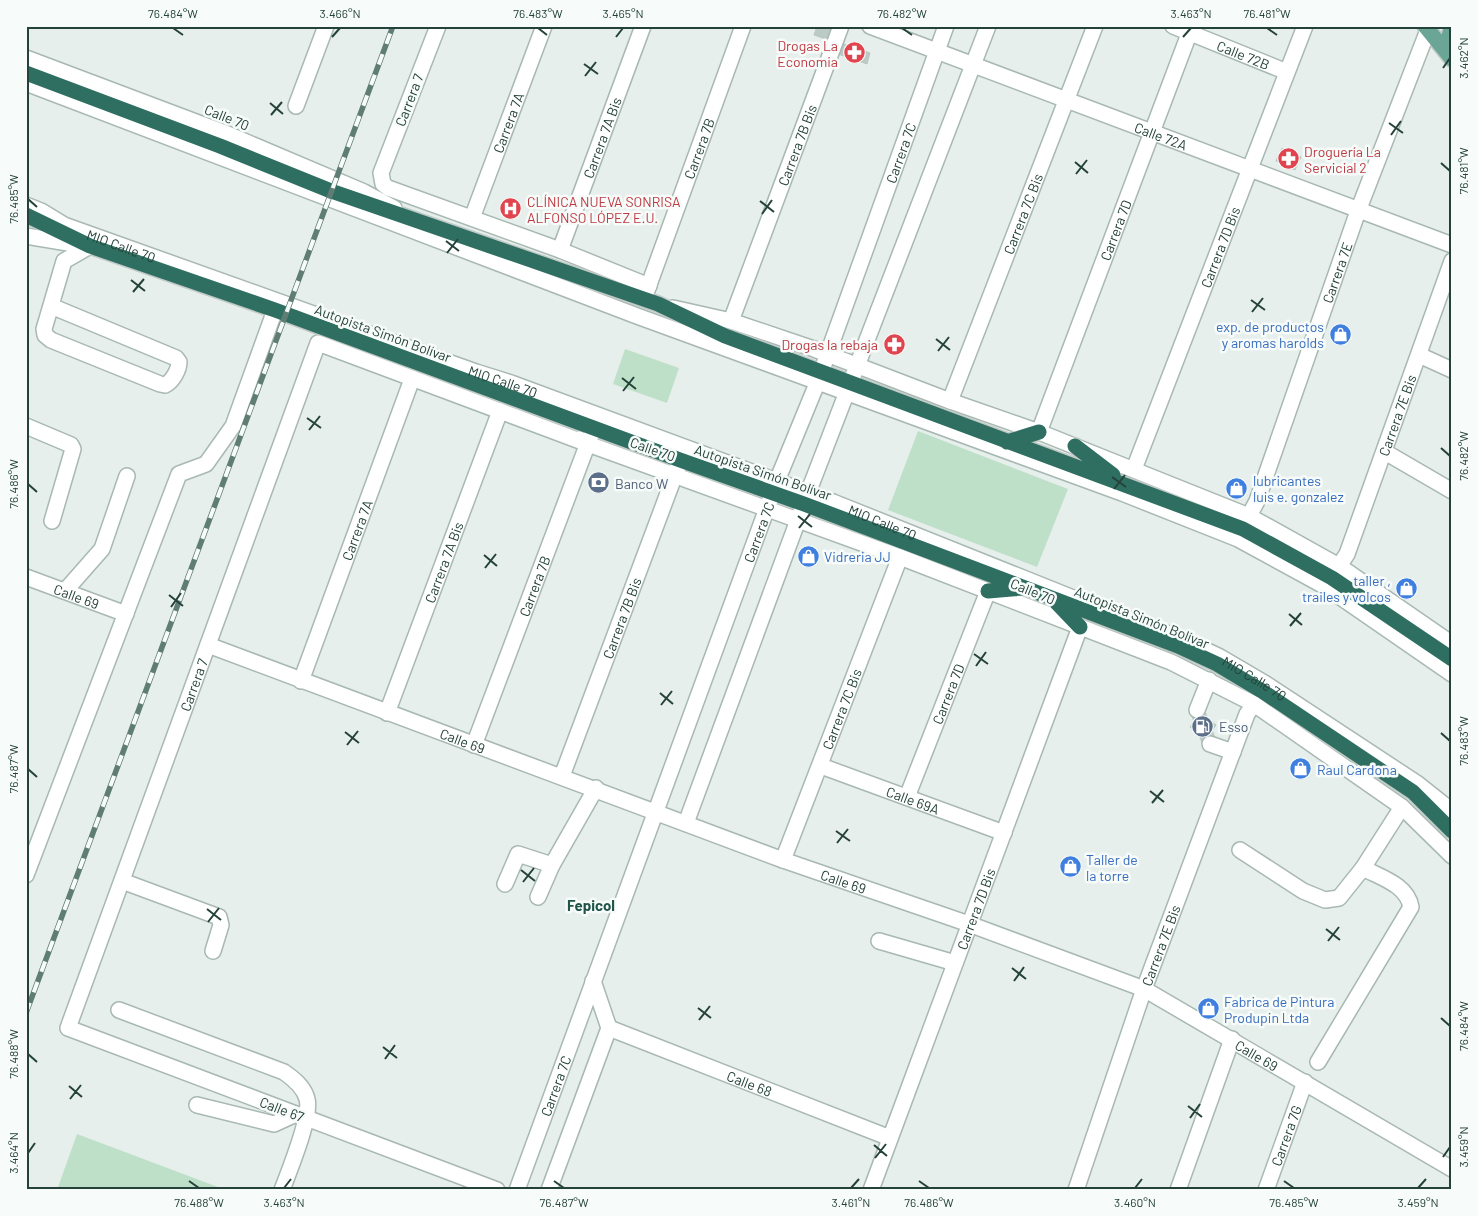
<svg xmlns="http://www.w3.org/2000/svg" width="1478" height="1216" font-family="Barlow,sans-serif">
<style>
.green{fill:#bfe0c8}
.building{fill:#bbcac4;stroke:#b8c9c2}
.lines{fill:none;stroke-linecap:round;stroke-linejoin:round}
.minor-tunnel{stroke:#bfccc8;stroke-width:15;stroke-dasharray:15 8;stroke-linecap:butt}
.minor-casing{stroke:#a8b8b2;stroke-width:18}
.major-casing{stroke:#c2cac8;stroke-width:18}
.highway-casing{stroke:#c2cac8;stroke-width:18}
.minor{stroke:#fff;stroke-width:15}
.major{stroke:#6aa596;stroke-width:15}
.highway{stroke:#2f6f62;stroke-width:15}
.rail-casing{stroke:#5f7d75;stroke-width:5.5}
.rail{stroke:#f7fbf9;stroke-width:4;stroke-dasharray:11;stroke-linecap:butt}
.ticks{fill:none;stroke:#24423a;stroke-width:2}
.labels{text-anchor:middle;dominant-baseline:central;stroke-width:5;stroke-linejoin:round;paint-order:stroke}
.health-label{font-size:14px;fill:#be3a42;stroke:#f7fbf9;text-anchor:end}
.street-label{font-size:14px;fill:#24423a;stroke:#f7fbf9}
.shop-label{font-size:14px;fill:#366cbe;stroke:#f7fbf9;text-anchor:start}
.service-label{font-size:14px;fill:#4e5e75;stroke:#f7fbf9;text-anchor:start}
.neighbourhood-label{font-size:15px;font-weight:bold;fill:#1f5548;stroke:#f7fbf9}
.neatline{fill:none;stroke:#24423a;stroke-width:2}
.ticks-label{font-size:12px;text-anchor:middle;fill:#24423a}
</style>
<rect width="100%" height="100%" fill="#e6efeb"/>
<path class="green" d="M625,349L679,368L667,403L613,384Z
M918,431L1068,489L1037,567L888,510Z
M77,1134L226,1190H57Z"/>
<path class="building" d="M817,26L832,29L828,40L814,35Z
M841,43L870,53L867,64L838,54Z
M1282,148L1301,157L1295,170L1276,161Z
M1201,713L1216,725L1206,739L1190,727Z"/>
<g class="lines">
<path class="minor-tunnel" d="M1197,710L1210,744"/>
<defs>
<g id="minor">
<path d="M438,26L381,173L383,184L388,188L560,250L649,286"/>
<path id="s1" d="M870,26L1452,245"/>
<path id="s2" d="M1173,26L1287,72"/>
<path d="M26,58L225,133L364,192L394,208"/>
<path d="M26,83L637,316L1122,493L1238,539L1326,587L1452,674"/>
<path d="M296,106L326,26"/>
<path id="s3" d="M26,205L41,211L64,225L476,372L511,383L833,502L1088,604L1182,639L1220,657L1266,684L1418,784L1452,811"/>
<path id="s4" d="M472,218L544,26"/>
<path d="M26,236L86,246"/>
<path id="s5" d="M560,250L643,26"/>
<path id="s6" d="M646,293L743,26"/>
<path d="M51,306L176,358L179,362C179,370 172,382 165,385L160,384L51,340L45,335L44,329L64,261L90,246"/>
<path d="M673,308L731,321L814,349L950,401L1039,432L1249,516L1339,566L1452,644"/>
<path id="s7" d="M731,321L841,26"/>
<path d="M1419,355L1452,370"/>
<path id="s8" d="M950,401L1095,26"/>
<path d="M26,426L71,445L73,449L52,521"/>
<path id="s9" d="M1039,432L1192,26"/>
<path d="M579,439L588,444L900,557L1171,662L1254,704L1402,807L1452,856"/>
<path d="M1385,452L1452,491"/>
<path id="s10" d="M1134,469L1305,26"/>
<path id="s11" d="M1249,516L1257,501L1358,211L1428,30"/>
<path id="s12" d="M1339,566L1347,554L1452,261"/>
<path id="s13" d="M26,577L126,614"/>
<path d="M65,591L102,549L127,476"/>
<path id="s14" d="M208,645L783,860L969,924L1144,989L1452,1169"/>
<path id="s15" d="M301,681L412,379"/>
<path d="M1197,710L1209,680"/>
<path id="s16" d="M387,713L500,411"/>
<path d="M1210,744L1233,752"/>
<path id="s17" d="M474,745L591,435"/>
<path id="s18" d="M821,766L1004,833"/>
<path id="s19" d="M562,776L679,464"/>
<path id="s20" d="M907,797L988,591"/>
<path d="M686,823L808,493L988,26"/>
<path d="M1240,850L1303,891L1325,900L1339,898L1363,868L1402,807"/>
<path id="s21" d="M783,860L900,557"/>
<path d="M26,875L179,474L206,464L233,426L275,310"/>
<path d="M122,881L219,917L221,925L213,951"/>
<path d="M505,884L518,854L552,865"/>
<path d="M538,897L552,865L596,788"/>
<path d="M879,941L955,963"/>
<path d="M119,1010L284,1072C294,1079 304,1087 307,1099C312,1116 289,1171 282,1190"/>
<path id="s22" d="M609,1028L890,1138"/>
<path d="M1318,1062L1411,907C1407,885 1382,878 1363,868"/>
<path d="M197,1105L274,1124L296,1114"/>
<path id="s23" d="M497,1190L68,1028L318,343L588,444"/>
<path id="s24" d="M517,1190L777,481L818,381L946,26"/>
<path d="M549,1190L609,1028L593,981"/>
<path id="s25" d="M871,1190L1080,627"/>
<path id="s26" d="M1076,1190L1144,989L1247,714L1254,704"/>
<path d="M1178,1190L1232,1039"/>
<path id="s27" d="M1266,1190L1305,1082"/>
</g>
<path id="major" d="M1425,26L1452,59
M1452,27L1449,36L1452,53"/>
<path id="highway" d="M26,73L220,146L331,191L658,304L725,336L1243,529L1332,578L1452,659
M26,215L90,246L275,310L680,460L804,504L1178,646L1217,664L1262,691L1413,792L1452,831
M1007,442L1039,432
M1075,446L1113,475
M988,591L1022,588
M1057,603L1080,627"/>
</defs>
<use href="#minor" class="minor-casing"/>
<use href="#major" class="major-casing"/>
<use href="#highway" class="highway-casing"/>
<use href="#minor" class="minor"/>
<use href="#major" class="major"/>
<use href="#highway" class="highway"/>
<defs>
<path id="rail" d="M26,1013L393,26"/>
</defs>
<use href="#rail" class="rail-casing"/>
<use href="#rail" class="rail"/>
</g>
<path class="ticks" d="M173,28L183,35M538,28L547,35M902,28L912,35M1267,28L1277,35M332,37L340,28M616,37L623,28M1183,37L1191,28M584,64L598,74M1443,68L1450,58M585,76L596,62M270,103L283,114M271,115L282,102M1389,123L1403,133M1391,135L1401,121M1075,162L1088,173M1441,163L1450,171M1076,174L1087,160M28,199L37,207M760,201L774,212M762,214L772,200M446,241L459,251M447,253L458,239M131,280L145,291M133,292L144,279M1251,300L1265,310M1252,312L1263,298M936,339L950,350M938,351L949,337M622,378L636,389M623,391L634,377M307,418L321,428M309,430L320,416M1441,448L1450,456M1112,477L1126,487M28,484L37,492M1114,489L1125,475M798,516L812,527M799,528L810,514M484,555L497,566M485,568L496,554M169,595L183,606M171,607L181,593M1289,614L1302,625M1290,626L1301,613M974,654L988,664M976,666L986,652M660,693L673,704M661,705L672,691M345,732L359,743M1441,733L1450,741M347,745L358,731M28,769L37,777M1150,791L1164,802M1152,803L1163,790M836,831L850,841M837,843L848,829M521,870L535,881M523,882L534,868M207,909L221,920M208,922L219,908M1326,929L1340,940M1328,941L1339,927M1012,968L1026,979M1014,981L1024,967M698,1008L711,1018M1441,1018L1450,1026M699,1020L710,1006M383,1047L397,1058M28,1054L37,1062M385,1059L395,1045M69,1086L82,1097M70,1099L81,1085M1188,1106L1202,1117M1190,1118L1200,1104M874,1145L887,1156M28,1153L35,1143M1443,1157L1450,1147M875,1158L886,1144M189,1181L199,1188M554,1181L564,1188M919,1181L929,1188M1284,1181L1294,1188M284,1188L291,1179M851,1188L859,1179M1135,1188L1142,1179M1418,1188L1426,1179"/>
<defs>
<symbol id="pharmacy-disc" viewBox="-11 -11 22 22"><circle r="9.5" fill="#e0444e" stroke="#f7fbf9"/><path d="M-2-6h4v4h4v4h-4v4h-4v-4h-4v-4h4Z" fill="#fff"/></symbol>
<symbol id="hospital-disc" viewBox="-11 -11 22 22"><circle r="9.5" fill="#e0444e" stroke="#f7fbf9"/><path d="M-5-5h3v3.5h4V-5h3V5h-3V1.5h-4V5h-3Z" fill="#fff"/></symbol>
<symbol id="shop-disc" viewBox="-11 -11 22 22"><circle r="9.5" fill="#3f7fe0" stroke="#f7fbf9"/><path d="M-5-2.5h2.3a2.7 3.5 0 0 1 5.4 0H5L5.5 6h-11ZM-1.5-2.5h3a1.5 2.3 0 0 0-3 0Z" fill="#fff"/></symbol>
<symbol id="bank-disc" viewBox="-11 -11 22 22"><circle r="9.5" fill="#5c6f8a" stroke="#f7fbf9"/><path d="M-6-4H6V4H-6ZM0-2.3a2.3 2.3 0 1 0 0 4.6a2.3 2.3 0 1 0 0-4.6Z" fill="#fff"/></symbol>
<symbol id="fuel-disc" viewBox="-11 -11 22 22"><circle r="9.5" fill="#5c6f8a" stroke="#f7fbf9"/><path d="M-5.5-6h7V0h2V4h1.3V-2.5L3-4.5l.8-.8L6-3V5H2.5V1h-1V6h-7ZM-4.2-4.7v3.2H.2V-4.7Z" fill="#fff"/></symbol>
</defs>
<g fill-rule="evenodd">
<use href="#pharmacy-disc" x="842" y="40" width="25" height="25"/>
<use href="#pharmacy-disc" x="1276" y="146" width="25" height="25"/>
<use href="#hospital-disc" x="498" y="196" width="25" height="25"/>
<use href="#shop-disc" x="1328" y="322" width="25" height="25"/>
<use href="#pharmacy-disc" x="882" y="332" width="25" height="25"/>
<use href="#bank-disc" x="586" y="470" width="25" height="25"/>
<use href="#shop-disc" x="1224" y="476" width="25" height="25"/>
<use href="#shop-disc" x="796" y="544" width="25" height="25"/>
<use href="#shop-disc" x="1394" y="576" width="25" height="25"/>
<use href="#fuel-disc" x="1190" y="714" width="25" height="25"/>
<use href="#shop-disc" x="1288" y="756" width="25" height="25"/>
<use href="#shop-disc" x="1058" y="854" width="25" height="25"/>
<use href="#shop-disc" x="1196" y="996" width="25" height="25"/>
</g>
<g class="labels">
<g class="health-label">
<text x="838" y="45">Drogas La<tspan x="838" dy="16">Economia</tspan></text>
<text x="1304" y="151" text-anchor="start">Droguería La<tspan x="1304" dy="16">Servicial 2</tspan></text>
<text x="527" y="201" text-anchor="start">CLÍNICA NUEVA SONRISA<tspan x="527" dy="16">ALFONSO LÓPEZ E.U.</tspan></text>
<text x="878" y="344">Drogas la rebaja</text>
</g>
<g class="street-label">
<text stroke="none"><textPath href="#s2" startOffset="76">Calle 72B</textPath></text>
<text transform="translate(409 100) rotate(-69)">Carrera 7</text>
<text transform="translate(227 117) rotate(22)">Calle 70</text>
<text stroke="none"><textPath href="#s4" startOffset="102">Carrera 7A</textPath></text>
<text stroke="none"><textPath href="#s1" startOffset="311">Calle 72A</textPath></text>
<text stroke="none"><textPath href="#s5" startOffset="120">Carrera 7A Bis</textPath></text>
<text stroke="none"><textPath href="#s7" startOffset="188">Carrera 7B Bis</textPath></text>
<text stroke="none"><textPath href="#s6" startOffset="154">Carrera 7B</textPath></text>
<text stroke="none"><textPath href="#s24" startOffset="1106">Carrera 7C</textPath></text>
<text stroke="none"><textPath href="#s8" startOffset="201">Carrera 7C Bis</textPath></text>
<text stroke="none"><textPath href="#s9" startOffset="216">Carrera 7D</textPath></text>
<text stroke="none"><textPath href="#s3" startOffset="104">MIO Calle 70</textPath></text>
<text stroke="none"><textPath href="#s10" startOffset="238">Carrera 7D Bis</textPath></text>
<text stroke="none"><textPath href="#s11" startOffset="259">Carrera 7E</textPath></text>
<text transform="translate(383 333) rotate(20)">Autopista Simón Bolívar</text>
<text stroke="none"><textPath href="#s3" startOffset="509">MIO Calle 70</textPath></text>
<text stroke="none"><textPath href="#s12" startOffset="162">Carrera 7E Bis</textPath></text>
<text transform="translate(653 449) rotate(19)">Calle 70</text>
<text transform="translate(763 472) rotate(19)">Autopista Simón Bolívar</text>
<text stroke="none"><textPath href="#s3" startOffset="914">MIO Calle 70</textPath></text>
<text stroke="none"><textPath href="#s15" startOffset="161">Carrera 7A</textPath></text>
<text stroke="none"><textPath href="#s24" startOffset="701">Carrera 7C</textPath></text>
<text stroke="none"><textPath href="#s16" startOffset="161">Carrera 7A Bis</textPath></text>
<text stroke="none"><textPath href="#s17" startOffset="170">Carrera 7B</textPath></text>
<text transform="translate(1033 591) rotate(22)">Calle 70</text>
<text stroke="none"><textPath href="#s13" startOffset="54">Calle 69</textPath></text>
<text transform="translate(1142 617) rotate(22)">Autopista Simón Bolívar</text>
<text stroke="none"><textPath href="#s19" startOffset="169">Carrera 7B Bis</textPath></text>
<text stroke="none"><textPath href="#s3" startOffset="1318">MIO Calle 70</textPath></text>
<text stroke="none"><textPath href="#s23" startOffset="824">Carrera 7</textPath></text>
<text stroke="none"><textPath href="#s20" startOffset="111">Carrera 7D</textPath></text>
<text stroke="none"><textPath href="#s21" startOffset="162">Carrera 7C Bis</textPath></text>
<text stroke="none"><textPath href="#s14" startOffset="272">Calle 69</textPath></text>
<text stroke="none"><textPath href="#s18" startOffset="98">Calle 69A</textPath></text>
<text stroke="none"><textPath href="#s14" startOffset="678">Calle 69</textPath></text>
<text stroke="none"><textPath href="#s25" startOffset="300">Carrera 7D Bis</textPath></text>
<text stroke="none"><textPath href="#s26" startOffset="259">Carrera 7E Bis</textPath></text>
<text stroke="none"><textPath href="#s14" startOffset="1128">Calle 69</textPath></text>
<text stroke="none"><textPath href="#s22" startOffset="151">Calle 68</textPath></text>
<text stroke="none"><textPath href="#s24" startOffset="111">Carrera 7C</textPath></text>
<text transform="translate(282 1109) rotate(21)">Calle 67</text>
<text stroke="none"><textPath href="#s27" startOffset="58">Carrera 7G</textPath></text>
</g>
<g class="shop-label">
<text x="1324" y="326" text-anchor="end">exp. de productos<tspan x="1324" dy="16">y aromas harolds</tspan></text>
<text x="1253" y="480">lubricantes<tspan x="1253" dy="16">luis e. gonzalez</tspan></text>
<text x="824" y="556">Vidreria JJ</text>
<text x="1391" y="580" text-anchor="end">taller ,<tspan x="1391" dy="16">trailes y volcos</tspan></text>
<text x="1317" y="769">Raul Cardona</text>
<text x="1086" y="859">Taller de<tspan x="1086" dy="16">la torre</tspan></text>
<text x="1224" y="1001">Fabrica de Pintura<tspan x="1224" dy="16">Produpin Ltda</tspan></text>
</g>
<g class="service-label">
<text x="615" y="483">Banco W</text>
<text x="1219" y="726">Esso</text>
</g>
<g class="neighbourhood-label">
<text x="591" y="905">Fepicol</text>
</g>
</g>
<rect width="1478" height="1216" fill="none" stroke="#f7fbf9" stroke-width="55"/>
<rect x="28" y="28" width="1422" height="1160" class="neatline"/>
<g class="ticks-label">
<text x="173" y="18">76.484°W</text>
<text x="340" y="18">3.466°N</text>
<text x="538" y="18">76.483°W</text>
<text x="623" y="18">3.465°N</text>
<text x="902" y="18">76.482°W</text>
<text x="1191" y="18">3.463°N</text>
<text x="1267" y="18">76.481°W</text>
<text transform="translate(1464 58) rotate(-90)" y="4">3.462°N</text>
<text transform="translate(1464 171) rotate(-90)" y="4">76.481°W</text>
<text transform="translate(14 199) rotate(-90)" y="4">76.485°W</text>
<text transform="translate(1464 456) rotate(-90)" y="4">76.482°W</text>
<text transform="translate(14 484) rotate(-90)" y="4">76.486°W</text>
<text transform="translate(1464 741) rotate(-90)" y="4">76.483°W</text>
<text transform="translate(14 769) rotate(-90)" y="4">76.487°W</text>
<text transform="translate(1464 1026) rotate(-90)" y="4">76.484°W</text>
<text transform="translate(14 1054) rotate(-90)" y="4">76.488°W</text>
<text transform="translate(1464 1147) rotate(-90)" y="4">3.459°N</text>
<text transform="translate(14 1153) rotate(-90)" y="4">3.464°N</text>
<text x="199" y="1207">76.488°W</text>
<text x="284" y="1207">3.463°N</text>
<text x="564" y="1207">76.487°W</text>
<text x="851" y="1207">3.461°N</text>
<text x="929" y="1207">76.486°W</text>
<text x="1135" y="1207">3.460°N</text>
<text x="1294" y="1207">76.485°W</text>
<text x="1418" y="1207">3.459°N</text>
</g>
</svg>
